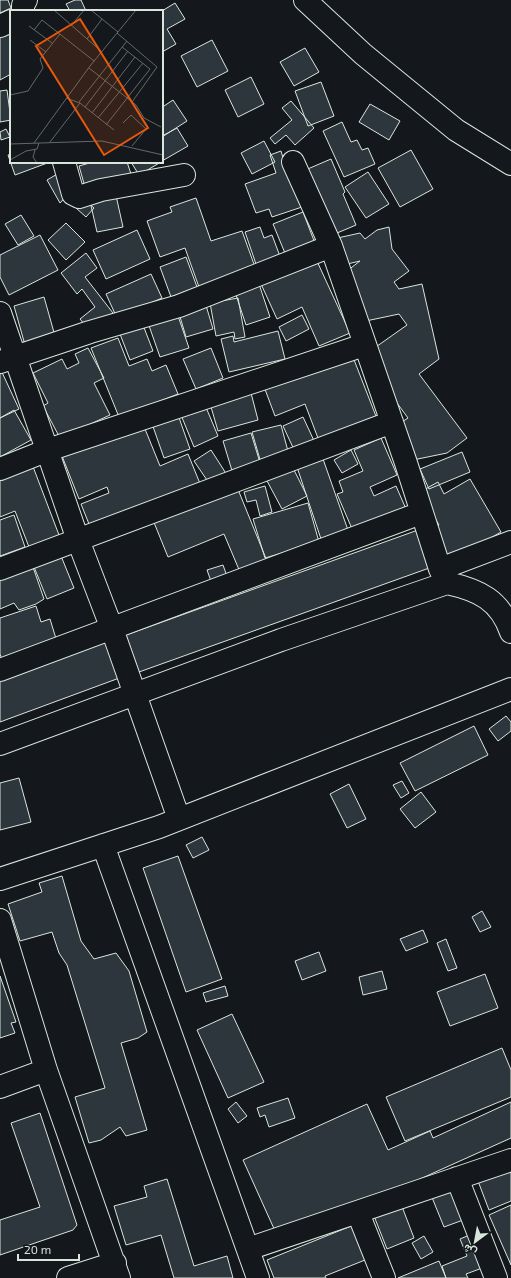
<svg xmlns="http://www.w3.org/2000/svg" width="511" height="1278" font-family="'Exo 2',Vazirmatn,sans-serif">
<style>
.building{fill:#2c363c;stroke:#d8e6dc}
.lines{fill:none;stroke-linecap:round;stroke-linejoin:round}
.minor-casing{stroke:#d8e6dc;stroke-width:24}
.major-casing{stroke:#d8e6dc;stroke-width:24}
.minor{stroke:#14181c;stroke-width:22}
.major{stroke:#14181c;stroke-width:22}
.inset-road{fill:none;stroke:#626a69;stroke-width:1}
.view{fill:#e8590c;fill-opacity:0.15;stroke:#e8590c;stroke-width:2}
.inset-edge{fill:none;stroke:#d8e6dc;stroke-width:2}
</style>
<rect width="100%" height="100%" fill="#14181c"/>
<path class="building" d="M0,0H8L11,8L0,13Z
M75,0H81L86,11H70L66,4Z
M175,3L185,19L167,29L176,44L162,52V11Z
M0,29L11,31V74L0,80Z
M212,40L228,71L197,87L181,56Z
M305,48L319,72L294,86L280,62Z
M251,77L264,104L238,117L225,90Z
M321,82L334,116L308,126L295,91Z
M7,90L11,120L0,122V91Z
M173,100L187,121L162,137V103L164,106Z
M291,101L314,128L295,145L286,135L275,144L270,138L292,120L282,108Z
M370,104L400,121L389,140L359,122Z
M342,122L351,142L357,140L362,150L368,148L375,164L344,177L323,131Z
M177,128L188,146L162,161V136Z
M6,129L10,137L1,140L0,132Z
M264,141L275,162L252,174L241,153Z
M411,150L433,189L400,207L378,168Z
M281,151L288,175L302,207L272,217L269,209L256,213L245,184L276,173L270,155Z
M11,154V162H50L15,175L8,155Z
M331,159L345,192L343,194L356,225L330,236L303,171Z
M93,162H127L131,174L85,187L79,166Z
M131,162H161L139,175Z
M368,172L389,204L366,218L345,187Z
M59,173L71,191L60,203L47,180Z
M115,191L123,227L97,232L89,197Z
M196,198L211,241L242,231L255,267L199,287L185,248L160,257L147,221L172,212L170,207Z
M84,199L94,208L86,217L76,208Z
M303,212L316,246L287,258L273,224Z
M21,215L34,236L18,245L5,224Z
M66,223L85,242L66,260L48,240Z
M260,227L264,238L272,235L281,259L257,267L245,232Z
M389,227L392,249L409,271L394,282L399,289L422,284L439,359L419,374L467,438L447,453L408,461L399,424L408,418L380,380L373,349L407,325L399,314L361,322L343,274L360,261L339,266L333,239L360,233L365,239L377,230Z
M137,230L150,259L106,279L93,250Z
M40,235L58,270L9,295L0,277V255Z
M86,253L97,268L85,277L113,313L90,331L80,319L95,307L82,289L77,294L61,273Z
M186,257L197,287L171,297L160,267Z
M316,259L350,333L319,346L302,307L277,319L261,284Z
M151,274L162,298L117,318L106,294Z
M258,281L270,317L246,325L234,289Z
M44,297L55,336L25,345L14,306Z
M238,298L245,337L235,339L234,332L216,336L210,303Z
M205,302L213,329L186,337L178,310Z
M176,310L189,348L160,357L147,320Z
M302,315L309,329L286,341L279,327Z
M143,325L153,351L130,360L120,334Z
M278,331L285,359L229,372L221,339L233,336L234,342Z
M118,338L129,366L147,359L152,371L166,365L178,394L119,417L91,348Z
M88,348L104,378L94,383L110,415L60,438L43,406L48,403L33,373L62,359L67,369L79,363L75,354Z
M211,348L223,378L196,389L183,359Z
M351,352L379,424L321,446L305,404L275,416L263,384Z
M0,368L19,409L0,418Z
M250,389L258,420L218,431L209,400Z
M205,405L218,436L194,447L181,415Z
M176,409L190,449L164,458L150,418Z
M14,410L31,440L0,457V418Z
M303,417L316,445L296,454L283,426Z
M143,424L160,466L188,454L201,486L91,529L81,504L109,493L107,487L79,499L60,451Z
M281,425L289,455L261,463L252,432Z
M251,433L261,466L233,474L223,441Z
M381,438L397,475L370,487L374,496L396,486L406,509L353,531L337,494L343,492L339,481L363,471L354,450Z
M211,450L227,475L211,486L194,461Z
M351,450L358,464L342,473L334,460Z
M462,452L470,472L429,489L420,469Z
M323,459L349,533L322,542L297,467Z
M32,464L59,535L29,547L15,511L0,517V471Z
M292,466L307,496L282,509L266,479Z
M470,479L501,532L450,561L432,529L439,525L420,492L438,482L444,494Z
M265,486L272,512L260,516L256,500L247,502L244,492Z
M237,487L267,561L240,572L224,534L168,557L153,520Z
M308,503L319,542L265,558L253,519Z
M14,515L25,547L0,556V520Z
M418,530L432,567L139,672L126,635Z
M59,551L74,588L47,599L32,562Z
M29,562L34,570L44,599L36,604L19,610L14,603L0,609V572Z
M223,565L228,579L212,584L207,570Z
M36,606L41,622L50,619L57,642L2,660L0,654V618Z
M108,640L122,677L0,722V680Z
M506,716L511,722V731L498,741L489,729Z
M474,726L488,755L415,791L400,763Z
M19,778L31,822L0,830V783Z
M402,781L409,793L401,798L393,785Z
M349,784L366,819L347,828L330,794Z
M421,792L436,812L415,828L400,809Z
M202,837L209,850L193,858L186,845Z
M178,856L222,979L186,992L143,868Z
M62,876L81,941L94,959L116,953L129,971L147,1032L138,1038L121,1043L147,1130L126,1136L120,1127L101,1140L89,1143L75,1097L105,1088L67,965L59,953L52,932L20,941L8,904L42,892L39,883Z
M482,911L491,927L480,932L472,917Z
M423,930L428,942L406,951L400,939Z
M446,939L457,968L448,971L437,943Z
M319,952L326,971L302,980L295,961Z
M382,971L387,989L363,995L359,977Z
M485,974L498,1008L450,1026L437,992Z
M0,976L16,1022L11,1023L15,1033L0,1038Z
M225,986L228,996L206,1002L203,993Z
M232,1014L264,1082L228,1098L197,1030Z
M502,1048L511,1070V1097L405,1141L386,1097Z
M288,1098L295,1118L269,1127L265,1115L260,1117L257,1108Z
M236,1102L247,1116L238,1123L228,1109Z
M511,1102V1138L280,1242L243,1160L367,1104L388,1150L430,1131L433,1138Z
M40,1113L77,1225L73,1230L0,1255V1220L40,1207L11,1123Z
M511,1169V1201L489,1210L478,1181Z
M167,1179L194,1266L227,1256L233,1278H174L161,1235L126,1245L114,1206L147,1197L144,1186Z
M461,1183L474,1216L444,1227L431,1195Z
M401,1204L414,1238L387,1249L374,1216Z
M511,1205V1265L489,1215Z
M356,1224L370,1258L325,1276L326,1278H274L267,1260Z
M479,1231L493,1264L466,1274L468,1278H446L442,1266L467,1256L460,1239Z
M424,1236L433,1252L421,1259L412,1243Z
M439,1261L446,1278H398Z"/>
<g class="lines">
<defs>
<path id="minor" d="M23,11V5L26,0
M0,26L11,21
M64,162L73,194L79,197L101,190L184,175
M293,162L331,246L406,463L440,569L447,583C479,590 500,600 511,632
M0,313L78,540L112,629L179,819
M0,362L90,332L179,306L331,246
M0,469L48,450L364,345
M0,569L392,422
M440,569L511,542
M0,670L421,513
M0,744L281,640L447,583
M103,845L258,1278
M0,879L159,827L511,689
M0,920L46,1070L119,1278
M0,1087L46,1070
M457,1178L496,1278
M358,1213L384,1278
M248,1249L511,1160
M68,1278L115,1263"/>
<path id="major" d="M305,0L363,54L456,130L511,164"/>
</defs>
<use href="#minor" class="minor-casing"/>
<use href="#major" class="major-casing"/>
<use href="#minor" class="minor"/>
<use href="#major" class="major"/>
</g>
<g transform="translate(10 10)">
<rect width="153" height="153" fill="#14181c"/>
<path class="inset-road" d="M44,0L92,42M81,0L108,22M19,16L42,33M61,16L74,0M24,20L32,10L84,51M107,23L147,57L122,92M77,29L92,9M20,30L36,42M79,58L126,95L134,108L151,117M0,85L18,81L33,58L30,49L50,24M56,88L70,93L104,120M69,92L117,31M75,97L118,41M82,103L125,47M88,108L133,53M113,113L121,105L136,119L122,136M96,115L140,59L112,37M40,132L70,93M24,133L80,56L126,0M0,134L92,131L153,145M25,140L23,147L27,153M0,150L16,141L27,139L29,133"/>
<path class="view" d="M70,9L138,118L94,145L26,36Z"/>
<rect width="153" height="153" class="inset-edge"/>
</g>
<g transform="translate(475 1242) rotate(212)" stroke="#14181c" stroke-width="3" paint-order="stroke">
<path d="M0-3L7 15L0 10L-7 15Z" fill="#d8e6dc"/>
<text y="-6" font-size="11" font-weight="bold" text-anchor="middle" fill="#d8e6dc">ش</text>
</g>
<path d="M18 1254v6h61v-6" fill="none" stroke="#d8e6dc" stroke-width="2"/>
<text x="24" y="1254" font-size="12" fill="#d8e6dc" stroke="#14181c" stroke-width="3" paint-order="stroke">20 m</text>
</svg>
